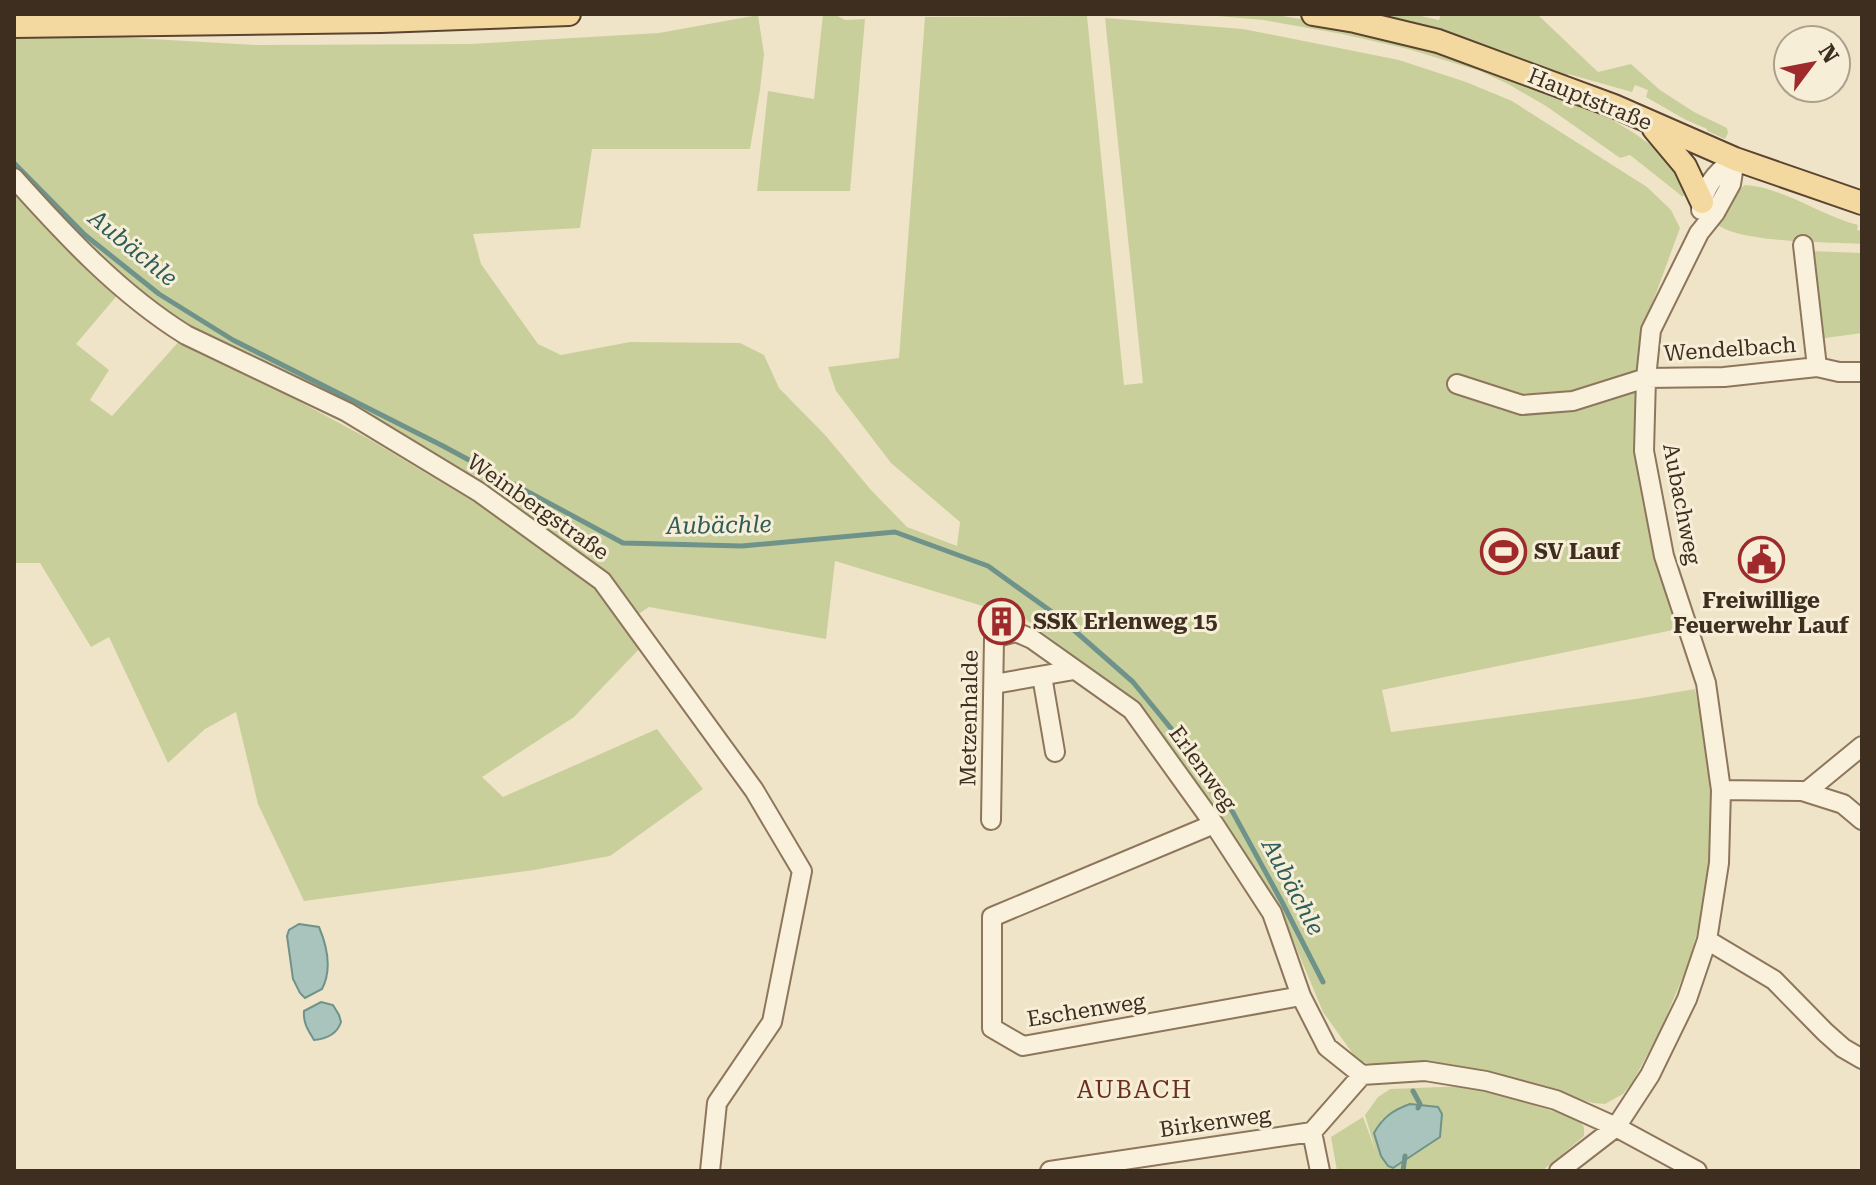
<svg xmlns="http://www.w3.org/2000/svg" width="1876" height="1185" font-family="'Roboto Serif',serif">
<style>
.green{fill:#c9cf9b;fill-rule:evenodd}
.water{fill:#a9c4bc;stroke:#6f938a;stroke-width:2}
.lines{fill:none;stroke-linecap:round;stroke-linejoin:round}
.stream{stroke:#6f938a;stroke-width:5}
.minor-casing{stroke:#8d765c;stroke-width:22}
.major-casing{stroke:#5b4430;stroke-width:26}
.minor{stroke:#faf1dc;stroke-width:18}
.major{stroke:#f3d9a0;stroke-width:22}
.labels{text-anchor:middle;dominant-baseline:central;stroke-width:6;stroke-linejoin:round;paint-order:stroke}
.street-label{font-size:22px;fill:#3d2e20;stroke:#f7eed8}
.poi-label{font-size:22px;font-weight:bold;fill:#3d2e20;stroke:#f7eed8;text-anchor:start}
.water-label{font-size:24px;font-style:italic;fill:#2f5d5a;stroke:#f7eed8}
.neighbourhood-label{font-size:24px;letter-spacing:2px;fill:#6b2e1e;stroke:#f7eed8}
</style>
<rect width="100%" height="100%" fill="#f0e4c8"/>
<path class="green" d="M823,14H834L845,20L865,19L850,191H757L768,91L814,99Z
M1195,14H1270L1368,30L1461,56L1591,107L1634,133L1665,155L1676,167L1685,190L1683,197L1630,155L1620,158L1546,106L1508,84L1480,71L1408,49L1342,34L1263,20Z
M1370,14H1412L1439,20L1441,14H1537L1598,72L1631,64L1660,90L1694,112L1727,128L1728,133L1725,139L1707,131V129L1686,120L1646,97L1648,90L1635,85L1632,92L1568,74L1566,77Z
M758,15L764,54L760,90L750,149H592L580,228L473,234L481,264L538,344L561,355L630,342L740,343L764,355L779,388L826,436L871,490L907,527L957,546L960,522L891,463L836,391L828,367L899,358L925,17L1087,16L1124,385L1143,383L1105,18L1243,29L1399,60L1466,82L1512,101L1647,187L1671,210L1680,228L1648,315L1640,377L1655,551L1678,629L1382,690L1391,732L1636,699L1695,689L1710,759V826L1708,888L1690,960L1660,1031L1632,1083L1623,1094L1605,1104L1593,1103L1478,1070L1424,1064L1379,1066L1358,1061L1323,1012L1280,909L1138,704L1025,619L835,561L826,639L649,607L637,615L525,519L189,330L126,286L14,173V31L255,45L471,44L659,33Z
M14,185L120,292L76,344L109,370L90,400L112,416L182,338L369,439L519,529L594,581L644,644L574,717L482,777L503,797L657,729L703,789L610,856L534,870L304,901L258,804L236,712L205,729L168,763L109,637L91,647L40,563H14Z
M1745,185C1785,188 1819,215 1858,225L1857,230L1862,231V244C1829,242 1742,243 1718,225L1735,193Z
M1810,251L1862,253V333L1818,339Z
M1466,1086L1577,1118L1584,1127V1136L1542,1171H1337L1331,1137L1363,1117L1376,1152L1365,1115L1378,1097L1390,1089ZM1410,1104H1420L1442,1114L1439,1132L1435,1141L1393,1168L1381,1120L1394,1110Z"/>
<path class="water" d="M299,924L319,927C327,946 332,970 322,989L305,998L300,993L293,979L287,936L289,930Z
M321,1002L333,1005L339,1015L341,1022C337,1034 326,1039 314,1040C308,1030 303,1023 304,1011Z
M1410,1104L1438,1107L1442,1114L1440,1137L1393,1168L1388,1166L1381,1156L1374,1133C1383,1117 1393,1110 1410,1104Z"/>
<g class="lines">
<path class="stream" d="M14,163L85,235L159,294L233,340L443,446L623,543L742,546L895,532L988,566L1059,617L1133,682L1219,787L1283,904L1323,982
M1413,1091L1420,1104L1418,1108
M1403,1171L1405,1156"/>
<defs>
<path id="minor" d="M14,178C66,236 120,294 186,335L347,412L479,492L602,581L754,790L802,871L772,1022L717,1103L710,1171
M1701,210C1703,187 1717,171 1735,159
M1803,245L1817,367
M1457,384L1522,405L1573,401L1646,378L1724,377L1817,367L1839,372H1862
M1042,676L1055,752
M994,684L1074,670
M1721,790L1802,791L1843,804L1862,820
M1806,792L1862,746
M991,820L994,638L1016,632L1032,639L1132,710L1214,824L1272,913L1301,996L1327,1047L1362,1075L1425,1071L1486,1081L1556,1100L1616,1127L1697,1171
M1214,824L992,917V1028L1023,1046L1301,996
M1707,940L1774,980L1825,1032L1843,1048L1862,1059
M1312,1132L1320,1171
M1050,1171L1312,1132L1362,1075
M1559,1171L1616,1127L1650,1075L1687,999L1707,940L1719,863L1721,790L1706,683L1664,556L1644,451L1646,378L1651,330L1699,233L1715,213L1731,184L1735,159"/>
<path id="major" d="M1313,14L1355,21L1438,41L1614,106L1735,159L1862,203
M14,26L381,21L569,14
M1654,129L1685,166L1702,202"/>
</defs>
<use href="#minor" class="minor-casing"/>
<use href="#major" class="major-casing"/>
<use href="#minor" class="minor"/>
<use href="#major" class="major"/>
</g>
<defs>
<symbol id="stadium-ring" viewBox="-11 -11 22 22"><circle r="9.5" fill="#f7eed8" stroke="#9e2a2b" stroke-width="1.5"/><path d="M0-5a6.5 5 0 1 0 0 10a6.5 5 0 1 0 0-10ZM-3.5-1.8h7v3.6h-7Z" fill="#9e2a2b"/></symbol>
<symbol id="civic-ring" viewBox="-11 -11 22 22"><circle r="9.5" fill="#f7eed8" stroke="#9e2a2b" stroke-width="1.5"/><path d="M-.6-6.5H3V-4.5H.6V-3L4-1V1h2V6H-6V1h2V-1L-.6-3ZM-1.2 2.5V6h2.4V2.5Z" fill="#9e2a2b"/></symbol>
<symbol id="building-ring" viewBox="-11 -11 22 22"><circle r="9.5" fill="#f7eed8" stroke="#9e2a2b" stroke-width="1.5"/><path d="M-4-6H4V6H1V3H-1V6H-4ZM-2.5-4.3h1.7v1.8h-1.7ZM.8-4.3h1.7v1.8H.8ZM-2.5-1h1.7V.8h-1.7ZM.8-1h1.7V.8H.8Z" fill="#9e2a2b"/></symbol>
</defs>
<g fill-rule="evenodd">
<use href="#stadium-ring" x="1478" y="526" width="51" height="51"/>
<use href="#civic-ring" x="1736" y="534" width="51" height="51"/>
<use href="#building-ring" x="976" y="596" width="51" height="51"/>
</g>
<g class="labels">
<g class="street-label">
<text transform="translate(1590 99) rotate(22)">Hauptstraße</text>
<text transform="translate(1730 349) rotate(-4)">Wendelbach</text>
<text transform="translate(1682 504) rotate(79)">Aubachweg</text>
<text transform="translate(538 507) rotate(35)">Weinbergstraße</text>
<text transform="translate(969 718) rotate(-89)">Metzenhalde</text>
<text transform="translate(1203 768) rotate(54)">Erlenweg</text>
<text transform="translate(1086 1010) rotate(-9)">Eschenweg</text>
<text transform="translate(1215 1122) rotate(-8)">Birkenweg</text>
</g>
<g class="poi-label">
<text x="1534" y="551">SV Lauf</text>
<text x="1761" y="600" text-anchor="middle">Freiwillige<tspan x="1761" dy="25">Feuerwehr Lauf</tspan></text>
<text x="1033" y="621">SSK Erlenweg 15</text>
</g>
<g class="water-label">
<text transform="translate(133 248) rotate(39)">Aubächle</text>
<text transform="translate(719 525) rotate(-1)">Aubächle</text>
<text transform="translate(1293 887) rotate(62)">Aubächle</text>
</g>
<g class="neighbourhood-label">
<text x="1135" y="1090">AUBACH</text>
</g>
</g>
<rect width="1876" height="1185" fill="none" stroke="#3d2e20" stroke-width="32"/>
<g transform="translate(1812 64) rotate(58)"><circle r="38" fill="#f7eed8" stroke="#ada18e" stroke-width="2"/>
<path d="M0-6L14 30L0 20L-14 30Z" fill="#9e2a2b"/>
<text y="-12" font-size="22" font-weight="bold" text-anchor="middle" fill="#3d2e20">N</text>
</g>
</svg>
